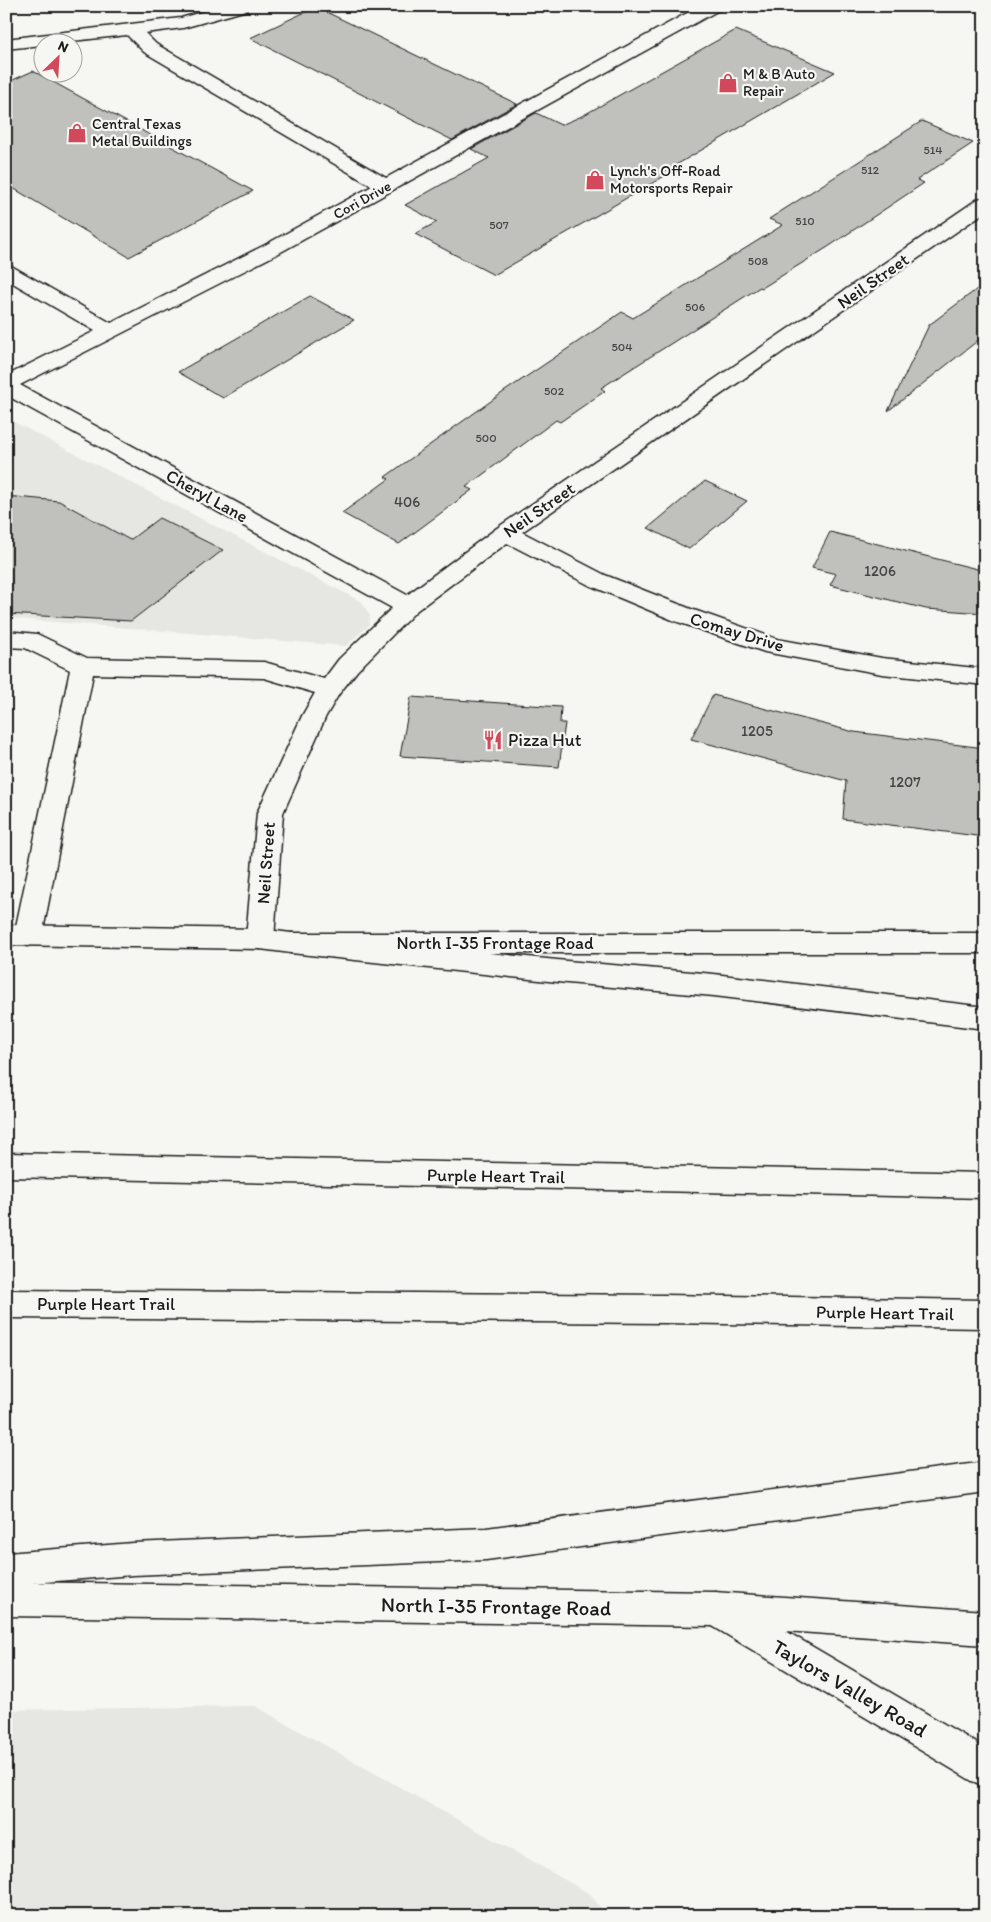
<svg xmlns="http://www.w3.org/2000/svg" width="991" height="1922" font-family="Itim,sans-serif">
<style>
.built{fill:#e6e6e2}
.building{fill:#c0c0bd;stroke:#1c1c1c}
.lines{fill:none;stroke-linecap:round;stroke-linejoin:round}
.minor-casing{stroke:#1c1c1c;stroke-width:3}
.major-casing{stroke:#1c1c1c;stroke-width:3}
.highway-casing{stroke:#1c1c1c;stroke-width:3}
.minor{fill:#f6f6f2;fill-rule:evenodd}
.major{fill:#f6f6f2;fill-rule:evenodd}
.highway{fill:#f6f6f2;fill-rule:evenodd}
.labels{text-anchor:middle;dominant-baseline:central;stroke-width:4.5;stroke-linejoin:round;paint-order:stroke}
.far-number-label{font-size:12px;fill:#454544}
.far-poi-label{font-size:15px;fill:#1c1c1c;stroke:#f6f6f2;text-anchor:start}
.far-street-label{font-size:15px;fill:#1c1c1c;stroke:#f6f6f2}
.number-label{font-size:15px;fill:#454544}
.street-label{font-size:18px;fill:#1c1c1c;stroke:#f6f6f2}
.poi-label{font-size:18px;fill:#1c1c1c;stroke:#f6f6f2;text-anchor:start}
.near-street-label{font-size:21px;fill:#1c1c1c;stroke:#f6f6f2}
</style>
<rect width="100%" height="100%" fill="#f6f6f2"/>
<filter id="ink" filterUnits="userSpaceOnUse"><feTurbulence type="fractalNoise" baseFrequency=".02" numOctaves="2"/><feDisplacementMap in="SourceGraphic" scale="10" xChannelSelector="R" yChannelSelector="G"/><feConvolveMatrix kernelMatrix="1 2 1 2 8 2 1 2 1" color-interpolation-filters="sRGB"/></filter>
<g filter="url(#ink)">
<path class="built" d="M6,418L362,602L370,616L369,625L346,646L6,618Z
M255,1706L590,1894L607,1916H6V1710Z"/>
<path class="building" d="M316,7L517,104L452,140L250,38Z
M736,30L835,72L664,172L668,174L494,275L415,234L437,222L405,205L489,158L471,149L536,113L561,125L582,116Z
M33,71L253,191L129,257L6,184V83Z
M922,121L973,143L917,180L924,183L828,247L762,288L760,287L601,388L605,391L560,422L556,420L466,487L472,490L399,544L342,513L389,479L385,477L505,391L622,312L633,318L783,225L769,219Z
M985,283V335L888,411L929,325Z
M310,296L354,320L223,398L178,372Z
M705,481L747,501L689,549L648,528Z
M6,496L59,501L130,540L159,518L223,550L131,621L6,614Z
M830,532L985,571V613L926,609L830,585L836,574L812,568Z
M713,695L854,732L985,748V837L843,819L846,781L691,739Z
M411,697L561,707L560,723H565L559,767L400,756Z"/>
<g class="lines">
<defs>
<path id="minor" d="M222,6H249L247,10L183,28L145,33L156,44L386,178L700,6H721L719,10L279,253L20,385L407,595L497,528L978,199L985,197V212L522,532L605,575L691,609L777,639L882,658L985,669V685L882,674L765,652L675,621L589,585L507,543L416,611L357,671L339,694L326,716L283,813L274,939L270,946L260,949L250,946L246,939L257,813L302,716L315,693L264,678L93,674L42,936L38,943L28,946L18,943L14,936L70,670L25,648L6,647V631L37,634L87,658L264,662L324,679L339,659L392,608L6,395V376L95,331L6,279V265L13,267L111,323L265,245L372,186L144,52L127,35L63,42H42V45L6,49V39L181,18Z
M716,1592L728,1597L985,1748V1786L972,1781L704,1621L699,1609L704,1597Z"/>
<path id="major" d="M6,925L260,929L291,933H985V953H291L260,949L6,945Z
M6,1582L714,1592L985,1611V1645L714,1626L6,1616Z"/>
<path id="highway" d="M291,933L567,961L714,974L985,1007V1029L714,996L567,983L291,953L281,950L277,943L281,936Z
M6,1153L985,1173V1198L6,1177Z
M6,1290L665,1295L985,1300V1328L665,1323L6,1318Z
M985,1462V1492L486,1560L133,1575L6,1585V1553L133,1543L486,1528Z"/>
</defs>
<use href="#minor" class="minor-casing"/>
<use href="#major" class="major-casing"/>
<use href="#highway" class="highway-casing"/>
<use href="#minor" class="minor"/>
<use href="#major" class="major"/>
<use href="#highway" class="highway"/>
</g>
</g>
<defs>
<symbol id="shop-bare" viewBox="-9 -9 18 18"><path d="M-5-2.5h2.3a2.7 3.5 0 0 1 5.4 0H5L5.5 6h-11ZM-1.5-2.5h3a1.5 2.3 0 0 0-3 0Z" fill="#d1495b" stroke="#f6f6f2" stroke-width="2.5" paint-order="stroke"/></symbol>
<symbol id="restaurant-bare" viewBox="-9 -9 18 18"><path d="M-5-6h1v4h1v-4h1v4h1v-4h1v5L-1.5 .5V6h-2V.5L-5-1ZM5-6V6H3V1.5H1.5Q1.5-4 5-6Z" fill="#d1495b" stroke="#f6f6f2" stroke-width="2.5" paint-order="stroke"/></symbol>
</defs>
<g fill-rule="evenodd">
<use href="#shop-bare" x="714" y="69" width="28" height="28"/>
<use href="#shop-bare" x="63" y="119" width="28" height="28"/>
<use href="#shop-bare" x="581" y="166" width="28" height="28"/>
<use href="#restaurant-bare" x="479" y="726" width="28" height="28"/>
</g>
<g class="labels">
<g class="far-number-label">
<text x="933" y="150">514</text>
<text x="870" y="170">512</text>
<text x="805" y="221">510</text>
<text x="499" y="225">507</text>
<text x="758" y="261">508</text>
<text x="695" y="307">506</text>
<text x="622" y="347">504</text>
<text x="554" y="391">502</text>
<text x="486" y="438">500</text>
</g>
<g class="far-poi-label">
<text x="743" y="74">M &amp; B Auto<tspan x="743" dy="17">Repair</tspan></text>
<text x="92" y="124">Central Texas<tspan x="92" dy="17">Metal Buildings</tspan></text>
<text x="610" y="171">Lynch's Off-Road<tspan x="610" dy="17">Motorsports Repair</tspan></text>
</g>
<g class="far-street-label">
<text transform="translate(362 200) rotate(-29)">Cori Drive</text>
</g>
<g class="number-label">
<text x="407" y="502">406</text>
<text x="880" y="571">1206</text>
<text x="757" y="731">1205</text>
<text x="905" y="782">1207</text>
</g>
<g class="street-label">
<text transform="translate(873 281) rotate(-35)">Neil Street</text>
<text transform="translate(207 496) rotate(29)">Cheryl Lane</text>
<text transform="translate(539 510) rotate(-35)">Neil Street</text>
<text transform="translate(737 632) rotate(17)">Comay Drive</text>
<text transform="translate(266 863) rotate(-86)">Neil Street</text>
<text x="495" y="943">North I-35 Frontage Road</text>
<text transform="translate(496 1176) rotate(1)">Purple Heart Trail</text>
<text x="106" y="1304">Purple Heart Trail</text>
<text transform="translate(885 1313) rotate(1)">Purple Heart Trail</text>
</g>
<g class="poi-label">
<text x="508" y="740">Pizza Hut</text>
</g>
<g class="near-street-label">
<text transform="translate(496 1606) rotate(1)">North I-35 Frontage Road</text>
<text transform="translate(850 1688) rotate(30)">Taylors Valley Road</text>
</g>
</g>
<rect width="991" height="1922" fill="none" stroke="#f6f6f2" stroke-width="25"/>
<rect x="12" y="12" width="966" height="1897" fill="none" stroke="#1c1c1c" stroke-width="2" filter="url(#ink)"/>
<g transform="translate(58 58) rotate(25)"><circle r="24" fill="#f6f6f2" stroke="#9f9f9c"/>
<path d="M0-4L9 19L0 12L-9 19Z" fill="#d1495b"/>
<text y="-8" font-size="14" font-weight="bold" text-anchor="middle" fill="#1c1c1c">N</text>
</g>
</svg>
